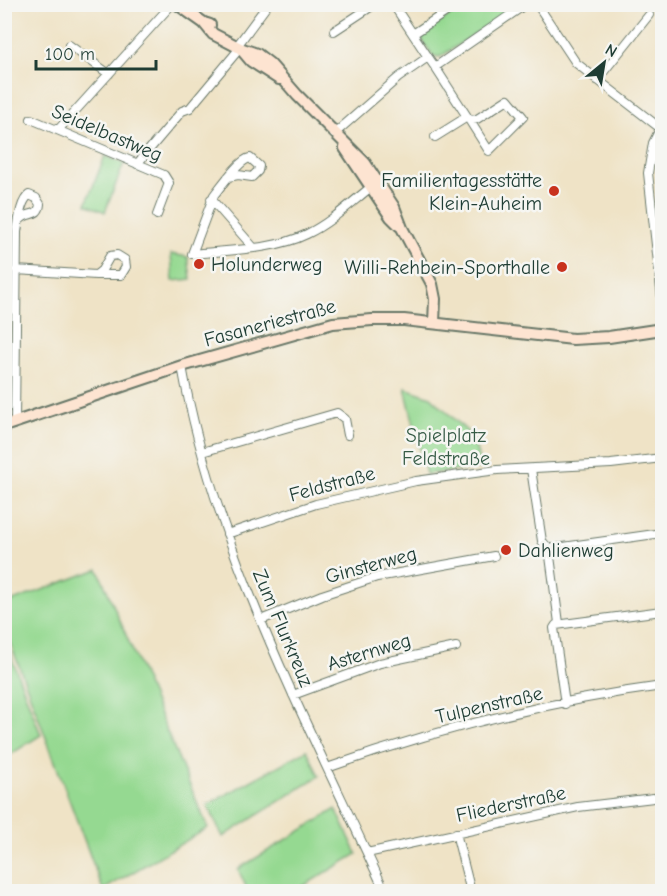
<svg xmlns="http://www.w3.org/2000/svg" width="667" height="896" font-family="'Comic Neue',sans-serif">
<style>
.green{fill:#95d991;stroke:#5a8b62;stroke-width:1.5}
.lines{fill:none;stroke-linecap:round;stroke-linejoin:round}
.street-casing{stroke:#687767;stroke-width:10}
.secondary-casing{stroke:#687767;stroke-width:14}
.street{stroke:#fff;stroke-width:8}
.secondary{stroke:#fde4d1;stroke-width:10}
.poi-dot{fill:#c8321e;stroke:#f6f6f2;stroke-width:2}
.labels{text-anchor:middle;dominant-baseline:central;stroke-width:5;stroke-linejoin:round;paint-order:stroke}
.street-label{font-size:20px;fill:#1f3d34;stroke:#f6f6f2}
.poi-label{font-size:20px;fill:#1f3d34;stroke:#f6f6f2;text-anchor:end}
.park-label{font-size:20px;fill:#375c47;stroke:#f6f6f2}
</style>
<rect width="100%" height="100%" fill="#f6f6f2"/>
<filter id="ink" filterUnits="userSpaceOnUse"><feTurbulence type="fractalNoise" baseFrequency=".0167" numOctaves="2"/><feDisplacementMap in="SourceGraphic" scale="12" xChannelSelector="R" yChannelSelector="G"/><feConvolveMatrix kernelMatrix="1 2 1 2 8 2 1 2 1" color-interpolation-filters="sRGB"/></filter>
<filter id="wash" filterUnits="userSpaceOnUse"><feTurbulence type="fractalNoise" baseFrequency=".008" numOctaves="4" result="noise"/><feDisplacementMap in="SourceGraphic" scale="24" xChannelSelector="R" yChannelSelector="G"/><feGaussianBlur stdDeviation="1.35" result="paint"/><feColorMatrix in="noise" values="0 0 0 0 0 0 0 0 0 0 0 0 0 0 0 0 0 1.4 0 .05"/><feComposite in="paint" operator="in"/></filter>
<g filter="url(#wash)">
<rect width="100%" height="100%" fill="#efe3c6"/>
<path class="green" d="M466,5H519L440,57L433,56L422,40V33Z
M105,156L124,163L105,212L86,204Z
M171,254L188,257L191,279L173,281Z
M405,388L431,397L473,437L481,468L426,474Z
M98,569L208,828L103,890L4,626L5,604Z
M4,638L41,735L5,758H4Z
M307,750L319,776L223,837L207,805Z
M336,809L357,854L295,891H248L238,869Z"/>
</g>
<g filter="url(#ink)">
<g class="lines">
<defs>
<path id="street" d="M393,4L428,57
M537,4L576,63L660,128
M334,31L375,4
M413,34L458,4
M69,45L109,74
M237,46L268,4
M435,67L468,118L471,120L477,119L508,99L523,117L489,151L468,118
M597,80L649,15
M31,119L164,175L169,183L157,215
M662,125L653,143L648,173L662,299
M58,130L172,4
M334,134L398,78L428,57L435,67L526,4
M435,137L467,117
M137,164L182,111L190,108L240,48
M228,177L238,175L252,177L258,171L259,166L250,158C239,160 222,185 214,195L192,254C228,250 275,250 307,234C330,223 351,203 371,187
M211,199L253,247
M16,270L96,275L102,270L110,256L117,255L125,260L126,267L121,275H96
M182,366C215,552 307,721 385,892
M15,422L17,232C19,220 20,202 29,195L36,198L40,204C39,218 27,211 20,220
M202,452L337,413L345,419L348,435
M531,469L542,541L549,549
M227,534L316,504L416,481L497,470L611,464L662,458
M549,549L662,533
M549,549L559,623
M261,620L322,595L377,577L494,556
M293,695L380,663L456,647
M565,704L554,628L556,625L662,611
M327,768C435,730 549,701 662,686
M456,833L471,892
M367,853L578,807L662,797"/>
<path id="secondary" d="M177,4L204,23L210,25
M204,23L213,34L240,48L251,61L279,79
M240,48L257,54L270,64L297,95L365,163L394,207L402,228L432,284L435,299L434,323
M345,148L391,217L400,226
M4,426L182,366L333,323L372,320H404L573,339L609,337L662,329"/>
</defs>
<use href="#street" class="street-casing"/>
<use href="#secondary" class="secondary-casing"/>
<use href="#street" class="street"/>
<use href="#secondary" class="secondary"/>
</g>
</g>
<g class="poi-dot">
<circle cx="554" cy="191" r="6"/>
<circle cx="199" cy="264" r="6"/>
<circle cx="562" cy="267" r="6"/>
<circle cx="506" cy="550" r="6"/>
</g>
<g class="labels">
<g class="street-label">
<text transform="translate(107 133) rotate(23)">Seidelbastweg</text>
<text transform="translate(270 323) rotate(-15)">Fasaneriestraße</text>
<text transform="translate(332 484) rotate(-15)">Feldstraße</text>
<text transform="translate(371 565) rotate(-15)">Ginsterweg</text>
<text transform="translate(283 628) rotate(67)">Zum Flurkreuz</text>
<text transform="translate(369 652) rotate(-17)">Asternweg</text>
<text transform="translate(489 705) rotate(-13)">Tulpenstraße</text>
<text transform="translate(511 804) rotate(-12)">Fliederstraße</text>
</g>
<g class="poi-label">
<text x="542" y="180">Familientagesstätte<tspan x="542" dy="23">Klein-Auheim</tspan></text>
<text x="211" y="264" text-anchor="start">Holunderweg</text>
<text x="550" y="267">Willi-Rehbein-Sporthalle</text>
<text x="518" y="550" text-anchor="start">Dahlienweg</text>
</g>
<g class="park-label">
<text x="446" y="435">Spielplatz<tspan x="446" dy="23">Feldstraße</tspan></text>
</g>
</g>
<rect width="667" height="896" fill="none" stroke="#f6f6f2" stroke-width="24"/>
<g transform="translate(604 63) rotate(30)" stroke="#f6f6f2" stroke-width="4.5" paint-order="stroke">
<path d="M0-4.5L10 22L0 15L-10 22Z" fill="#1f3d34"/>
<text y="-9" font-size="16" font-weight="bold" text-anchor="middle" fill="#1f3d34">N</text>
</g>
<path d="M36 60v9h120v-9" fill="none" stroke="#1f3d34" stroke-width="3"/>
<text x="45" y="60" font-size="18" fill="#1f3d34" stroke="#f6f6f2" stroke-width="4.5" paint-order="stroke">100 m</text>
</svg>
